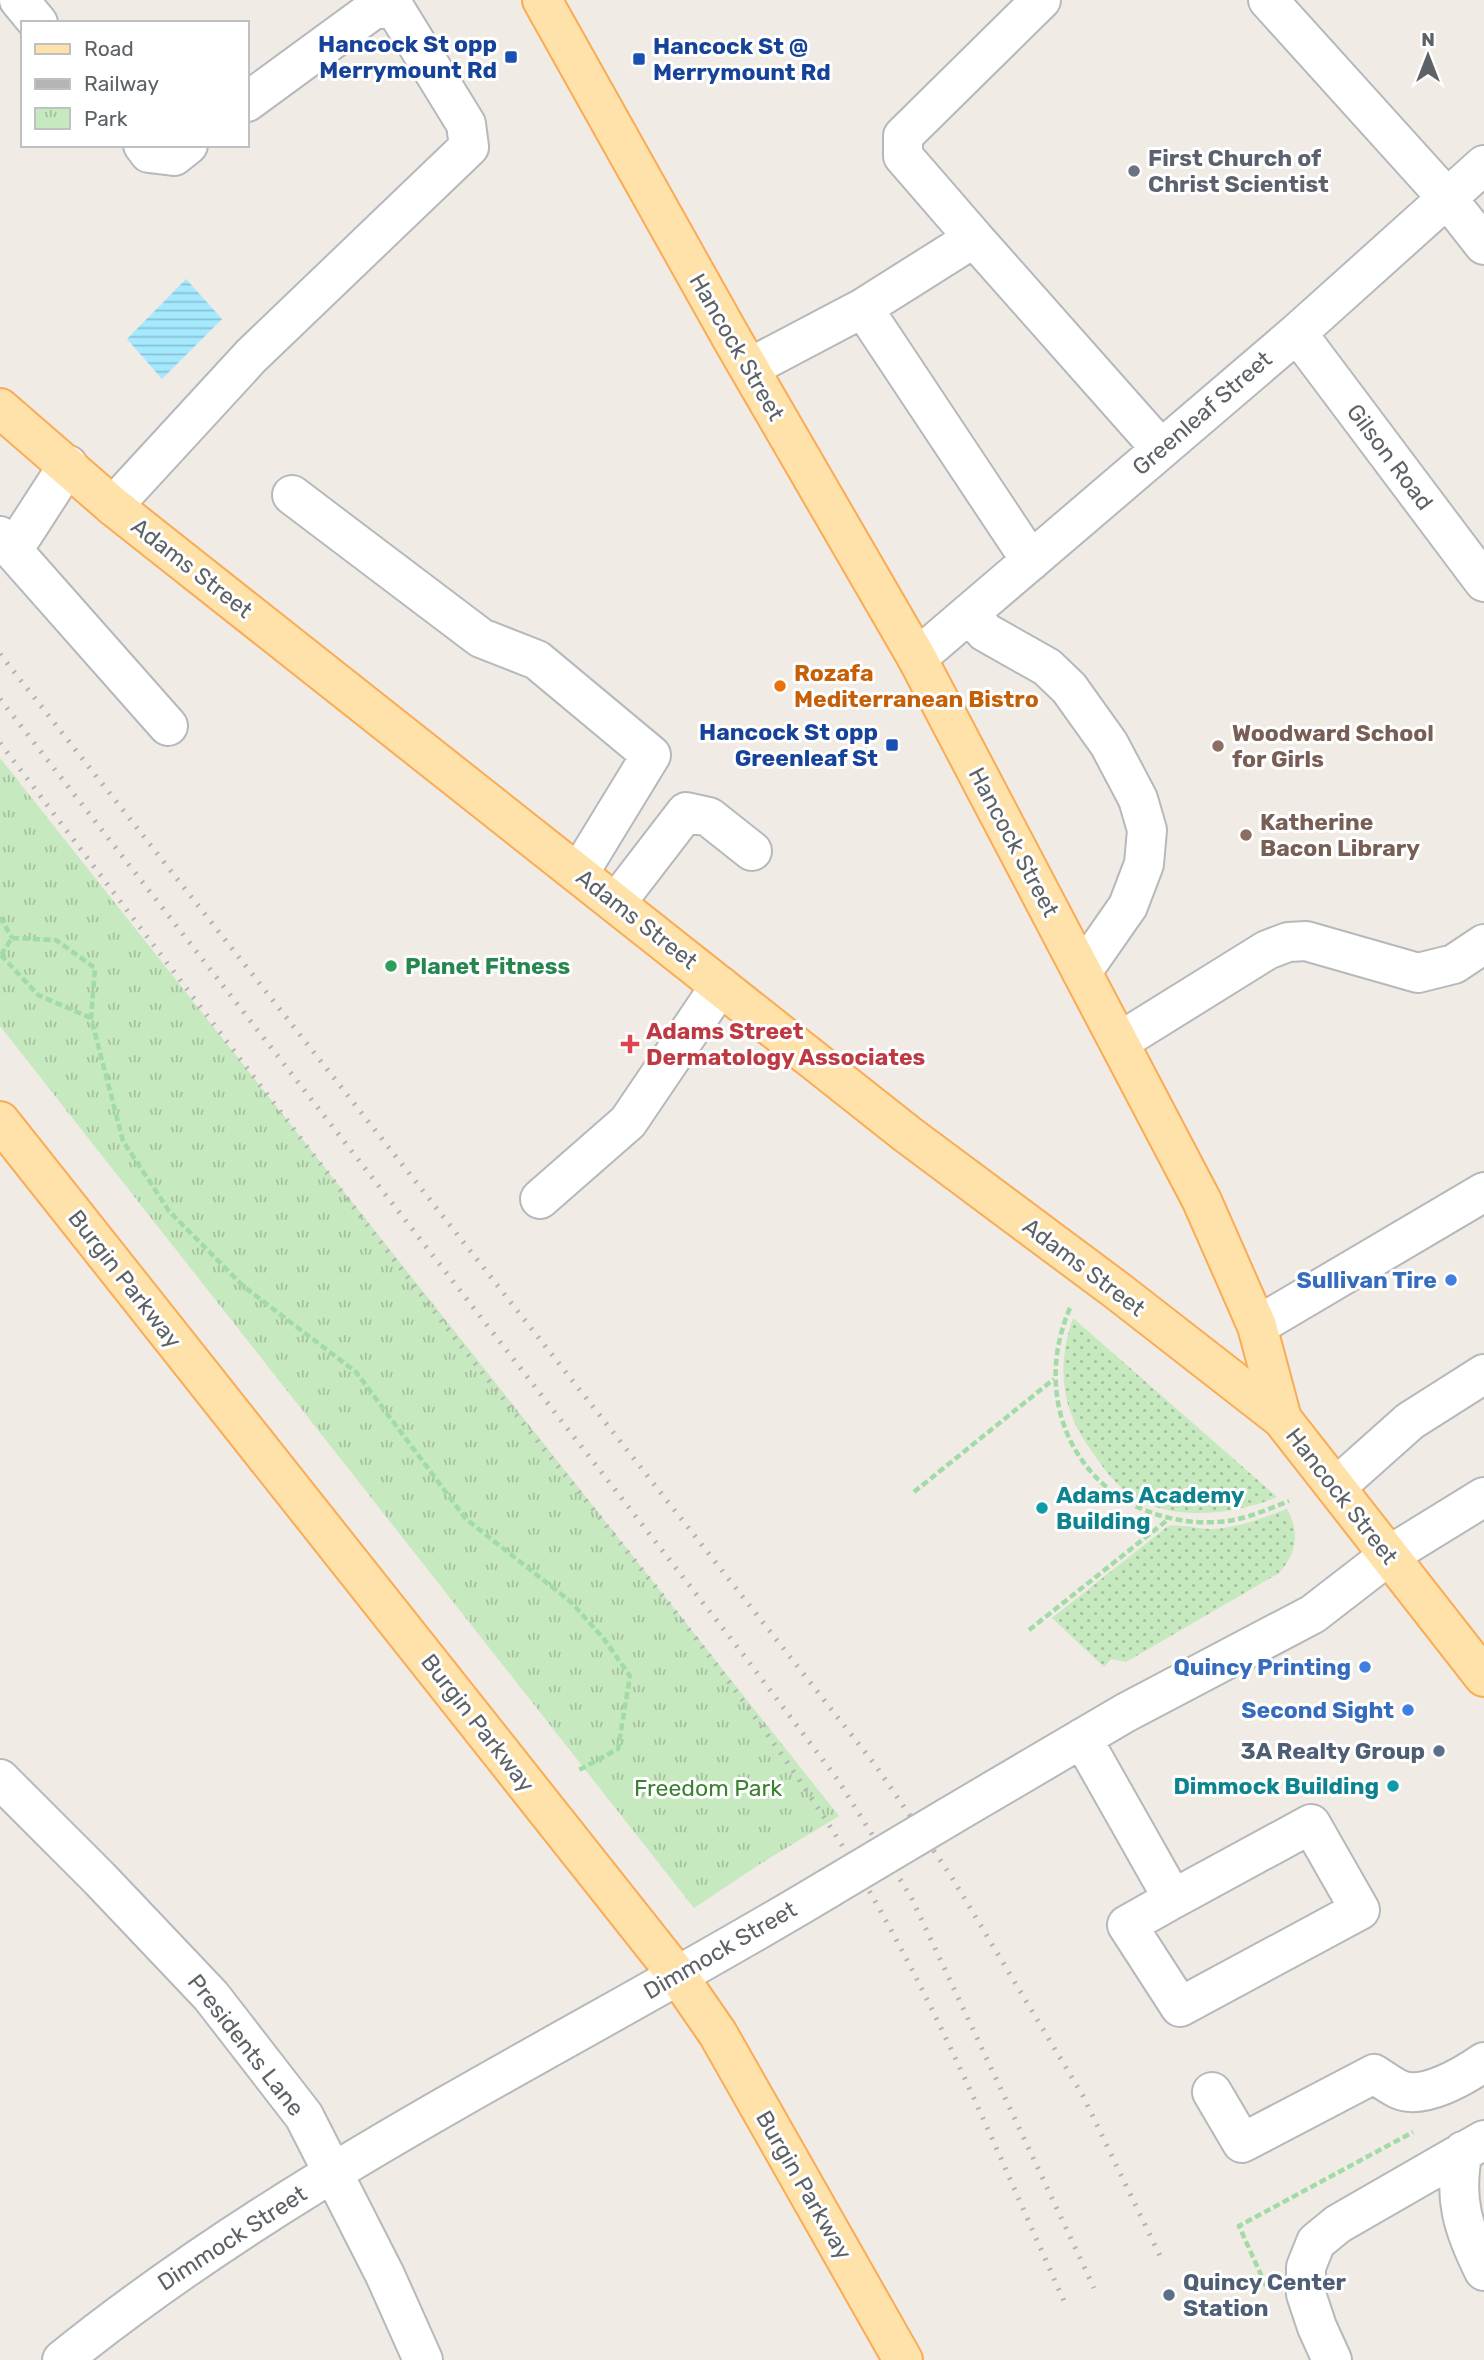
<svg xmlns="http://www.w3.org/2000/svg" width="1484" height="2360" font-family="Rubik,sans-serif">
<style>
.grass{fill:url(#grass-dots)}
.park{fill:url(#park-tufts)}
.water{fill:url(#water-rules)}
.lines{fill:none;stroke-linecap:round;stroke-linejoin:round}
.minor-casing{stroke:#b5b9bc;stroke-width:42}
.major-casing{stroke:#faab53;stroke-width:42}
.path{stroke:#a1dba5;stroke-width:4.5;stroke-dasharray:7 3.5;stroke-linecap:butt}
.minor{stroke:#fff;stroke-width:38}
.major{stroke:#ffe1aa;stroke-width:38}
.rail{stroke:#b3b4b5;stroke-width:5;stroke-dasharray:2 9;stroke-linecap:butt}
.minor-bridge-casing{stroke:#b5b9bc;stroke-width:42;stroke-linecap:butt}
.minor-bridge{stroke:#fff;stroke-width:38}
.transit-dot{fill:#1a4fb4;stroke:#fff;stroke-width:2.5}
.worship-dot{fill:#6b7280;stroke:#fff;stroke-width:2.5}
.food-dot{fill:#e8710a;stroke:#fff;stroke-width:2.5}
.education-dot{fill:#8d6e63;stroke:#fff;stroke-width:2.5}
.leisure-dot{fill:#2e9e5b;stroke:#fff;stroke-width:2.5}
.health-dot{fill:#e0444e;stroke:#fff;stroke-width:2.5}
.shop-dot{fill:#3f7fe0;stroke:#fff;stroke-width:2.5}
.culture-dot{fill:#0f9aa8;stroke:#fff;stroke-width:2.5}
.service-dot{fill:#5c6f8a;stroke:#fff;stroke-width:2.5}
.labels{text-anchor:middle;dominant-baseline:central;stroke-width:6;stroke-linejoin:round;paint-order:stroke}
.transit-label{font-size:23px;font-weight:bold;fill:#164399;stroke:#fff;text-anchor:end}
.worship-label{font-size:23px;font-weight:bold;fill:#5b616d;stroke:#fff;text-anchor:start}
.street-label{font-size:23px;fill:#5c6266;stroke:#fff}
.food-label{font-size:23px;font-weight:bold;fill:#c56008;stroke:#fff;text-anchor:start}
.education-label{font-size:23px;font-weight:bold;fill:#785e54;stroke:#fff;text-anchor:start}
.leisure-label{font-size:23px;font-weight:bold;fill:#27864d;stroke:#fff;text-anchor:start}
.health-label{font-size:23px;font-weight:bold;fill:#be3a42;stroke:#fff;text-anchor:start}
.shop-label{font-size:23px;font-weight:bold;fill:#366cbe;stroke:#fff;text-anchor:end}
.culture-label{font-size:23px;font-weight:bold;fill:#0d838f;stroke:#fff;text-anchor:start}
.service-label{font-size:23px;font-weight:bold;fill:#4e5e75;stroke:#fff;text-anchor:end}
.park-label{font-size:23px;fill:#3a822f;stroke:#fff}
</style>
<defs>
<pattern id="grass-dots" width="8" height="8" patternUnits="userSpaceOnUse" patternTransform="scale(1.75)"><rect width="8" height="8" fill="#c7e9bf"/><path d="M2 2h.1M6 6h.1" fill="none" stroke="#a5c09f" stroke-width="1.8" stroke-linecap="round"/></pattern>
<pattern id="park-tufts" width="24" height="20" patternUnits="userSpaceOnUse" patternTransform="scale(1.75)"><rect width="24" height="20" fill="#c7e9bf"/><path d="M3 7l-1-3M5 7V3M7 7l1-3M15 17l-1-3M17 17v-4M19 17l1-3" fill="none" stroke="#a5c09f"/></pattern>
<pattern id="water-rules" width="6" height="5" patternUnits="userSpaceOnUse" patternTransform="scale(1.75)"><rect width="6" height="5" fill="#a5e9ff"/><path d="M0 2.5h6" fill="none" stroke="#8ac0d2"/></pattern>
</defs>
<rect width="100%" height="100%" fill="#f0ebe4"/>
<path class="grass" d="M1073,1318L1277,1497C1234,1516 1162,1523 1124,1490C1112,1480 1102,1466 1093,1453C1061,1411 1056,1368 1073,1318Z
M1287,1509C1300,1533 1297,1553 1279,1573L1126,1662L1111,1659L1104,1667L1052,1618L1168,1526C1182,1524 1197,1529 1212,1529C1238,1528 1262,1518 1287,1509Z"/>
<path class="park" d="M0,758L839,1816L760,1864L694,1908L0,1026Z"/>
<path class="water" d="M186,279L222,319L162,379L127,339Z"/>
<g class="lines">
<defs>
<path id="minor" d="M19,0L38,23
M1268,0L1447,198L1484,245
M143,145L149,153L174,156L188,145
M974,238L903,156V136L1041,0
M863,308L974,238L1161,449
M1297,333L1484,582
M749,368L863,308L1031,561
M292,495L481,638L537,660L651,755L579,873
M113,506L251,356L469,147L466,124L394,7L374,9L247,102
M0,536L168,726
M13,550L68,465
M970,613L985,632L1047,667L1069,688L1109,744L1138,799L1147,830L1144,864L1128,906L1082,972
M917,658L1297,333L1484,165
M616,903L686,812L709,817L752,851
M1119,1042L1267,950L1288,942L1306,941L1418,973L1454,964L1484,944
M540,1199L628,1122L720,986
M1257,1326L1484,1192
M1336,1487L1410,1421L1484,1374
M1082,1738L1173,1899L1311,1824L1360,1910L1180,2007L1127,1925L1173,1899
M0,1779L100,1879L211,1996L304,2116L385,2275L423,2360
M950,1816L1125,1713L1313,1614L1388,1556L1484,1497
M1212,2092L1242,2143L1374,2074C1382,2079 1390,2085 1398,2089C1422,2101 1464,2076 1484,2062
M1463,2151C1453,2198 1463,2229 1484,2271
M62,2360C296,2171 572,2043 829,1888
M1332,2360L1317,2327L1306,2294V2267L1316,2242L1338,2224L1484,2140"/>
<path id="major" d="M542,0L732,339L917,658L1202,1201L1257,1326L1282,1419L1484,1677
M0,408L113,506L907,1134L1119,1292L1282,1419
M0,1121L678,1976L718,2034L903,2360"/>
</defs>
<use href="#minor" class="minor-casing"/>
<use href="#major" class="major-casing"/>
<path class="path" d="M0,917L12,938
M12,938L56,940L95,968L91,1018L123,1141L169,1211L243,1286L356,1372L466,1519L571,1602L604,1639L630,1676L618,1749L579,1770
M1,955L38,995L91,1018
M1,955L12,938
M1070,1308C1023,1417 1096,1528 1217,1522C1242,1521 1266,1510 1289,1501
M914,1492L1054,1379
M1029,1630L1170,1518
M1266,2286L1239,2226L1413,2132"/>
<use href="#minor" class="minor"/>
<use href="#major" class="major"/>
<path class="rail" d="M0,654L876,1766L951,1876L1083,2096L1161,2258
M0,699L742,1653L838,1780L911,1897L1094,2288
M0,743C150,940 299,1138 451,1333C574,1490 708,1641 818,1808C920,1961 989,2134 1064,2301"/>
<defs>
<path id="minor-bridge" d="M829,1888L950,1816"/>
</defs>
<use href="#minor-bridge" class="minor-bridge-casing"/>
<use href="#minor-bridge" class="minor-bridge"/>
</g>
<g class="transit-dot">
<rect x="504" y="50" width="14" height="14" rx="3.5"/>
<rect x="632" y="52" width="14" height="14" rx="3.5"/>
<rect x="885" y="738" width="14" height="14" rx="3.5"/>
</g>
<circle class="worship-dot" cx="1134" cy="171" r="7"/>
<circle class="food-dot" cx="780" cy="686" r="7"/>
<g class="education-dot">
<circle cx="1218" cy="746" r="7"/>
<circle cx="1246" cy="835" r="7"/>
</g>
<circle class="leisure-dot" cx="391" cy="966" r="7"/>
<path class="health-dot" d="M626.5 1033.5h7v7h7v7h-7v7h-7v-7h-7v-7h7z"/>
<g class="shop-dot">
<circle cx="1451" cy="1280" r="7"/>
<circle cx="1365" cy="1667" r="7"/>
<circle cx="1408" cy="1710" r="7"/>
</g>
<g class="culture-dot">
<circle cx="1042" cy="1508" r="7"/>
<circle cx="1393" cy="1786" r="7"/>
</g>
<g class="service-dot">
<circle cx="1439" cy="1751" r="7"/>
<circle cx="1169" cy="2295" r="7"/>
</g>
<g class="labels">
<g class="transit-label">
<text x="497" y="44">Hancock St opp<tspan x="497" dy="26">Merrymount Rd</tspan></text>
<text x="653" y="46" text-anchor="start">Hancock St @<tspan x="653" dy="26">Merrymount Rd</tspan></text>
<text x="878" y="732">Hancock St opp<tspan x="878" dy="26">Greenleaf St</tspan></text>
</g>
<g class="worship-label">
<text x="1148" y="158">First Church of<tspan x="1148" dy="26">Christ Scientist</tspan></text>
</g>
<g class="street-label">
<text transform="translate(737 347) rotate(60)">Hancock Street</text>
<text transform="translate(1202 413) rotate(-41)">Greenleaf Street</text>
<text transform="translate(1390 457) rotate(53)">Gilson Road</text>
<text transform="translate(192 568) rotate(38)">Adams Street</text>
<text transform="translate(1014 842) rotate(62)">Hancock Street</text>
<text transform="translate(637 919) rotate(38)">Adams Street</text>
<text transform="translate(1084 1267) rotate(37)">Adams Street</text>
<text transform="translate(125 1279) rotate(52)">Burgin Parkway</text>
<text transform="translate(1342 1496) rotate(52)">Hancock Street</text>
<text transform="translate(478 1723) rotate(52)">Burgin Parkway</text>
<text transform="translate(720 1950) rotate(-30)">Dimmock Street</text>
<text transform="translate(246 2045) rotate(52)">Presidents Lane</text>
<text transform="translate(804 2185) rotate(60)">Burgin Parkway</text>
<text transform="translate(232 2238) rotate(-33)">Dimmock Street</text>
</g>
<g class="food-label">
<text x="794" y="673">Rozafa<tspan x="794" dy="26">Mediterranean Bistro</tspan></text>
</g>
<g class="education-label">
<text x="1232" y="733">Woodward School<tspan x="1232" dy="26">for Girls</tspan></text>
<text x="1260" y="822">Katherine<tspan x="1260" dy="26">Bacon Library</tspan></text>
</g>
<g class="leisure-label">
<text x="405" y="966">Planet Fitness</text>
</g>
<g class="health-label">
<text x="646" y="1031">Adams Street<tspan x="646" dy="26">Dermatology Associates</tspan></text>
</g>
<g class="shop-label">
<text x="1437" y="1280">Sullivan Tire</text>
<text x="1351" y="1667">Quincy Printing</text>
<text x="1394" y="1710">Second Sight</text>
</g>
<g class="culture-label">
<text x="1056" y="1495">Adams Academy<tspan x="1056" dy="26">Building</tspan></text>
<text x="1379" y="1786" text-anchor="end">Dimmock Building</text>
</g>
<g class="service-label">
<text x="1425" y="1751">3A Realty Group</text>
<text x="1183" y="2282" text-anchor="start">Quincy Center<tspan x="1183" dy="26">Station</tspan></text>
</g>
<g class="park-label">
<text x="708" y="1788">Freedom Park</text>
</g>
</g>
<rect x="21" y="21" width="228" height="126" fill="#ffffff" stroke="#bec0c2" stroke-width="2"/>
<rect x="35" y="44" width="35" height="10" fill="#ffe1aa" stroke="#bec0c2" stroke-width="2"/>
<text x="84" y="56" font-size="21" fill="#5c6266">Road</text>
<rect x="35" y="79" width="35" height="10" fill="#b3b4b5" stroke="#bec0c2" stroke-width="2"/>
<text x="84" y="91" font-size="21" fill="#5c6266">Railway</text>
<rect x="35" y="108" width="35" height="21" fill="url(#park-tufts)" stroke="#bec0c2" stroke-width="2"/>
<text x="84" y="126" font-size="21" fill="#5c6266">Park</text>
<g transform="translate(1428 56)" stroke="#ffffff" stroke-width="5" paint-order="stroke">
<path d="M0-5L12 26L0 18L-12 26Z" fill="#5c6266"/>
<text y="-10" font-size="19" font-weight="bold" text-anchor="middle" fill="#5c6266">N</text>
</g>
</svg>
